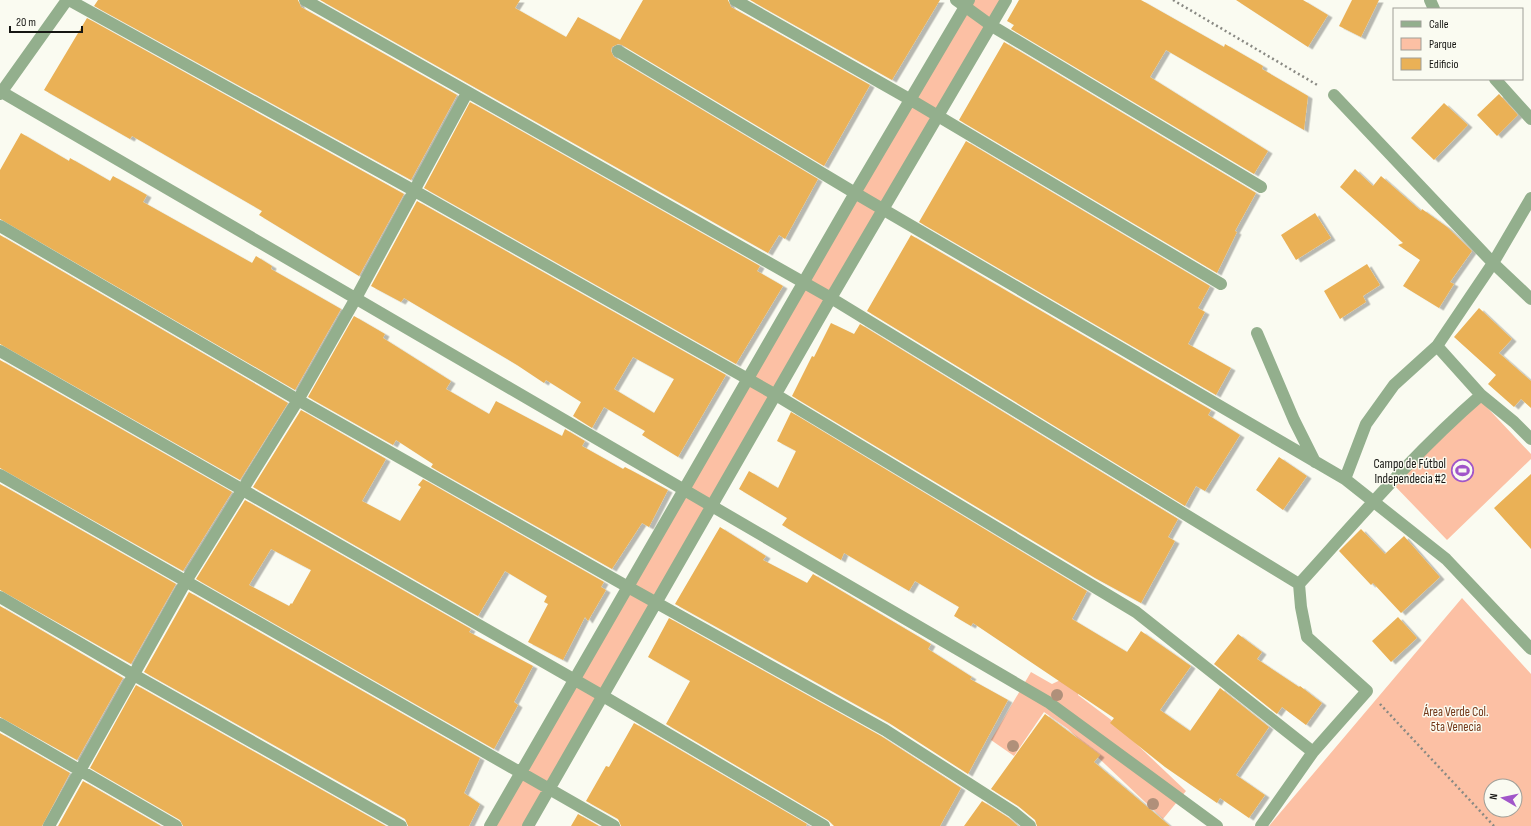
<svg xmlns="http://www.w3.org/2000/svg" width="1531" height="826" font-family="'Sofia Sans Condensed',sans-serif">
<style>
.green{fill:#fcc0a4;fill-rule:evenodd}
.building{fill:#eab156;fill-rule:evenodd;filter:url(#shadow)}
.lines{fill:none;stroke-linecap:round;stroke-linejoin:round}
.path{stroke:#898983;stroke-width:2.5;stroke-dasharray:2 3;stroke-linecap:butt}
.minor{stroke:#93af8d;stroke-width:12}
.tree{fill:#b0907a}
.labels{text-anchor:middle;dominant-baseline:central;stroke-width:3;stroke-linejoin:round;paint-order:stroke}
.poi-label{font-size:13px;fill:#161613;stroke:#fafbf1;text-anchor:end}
.park-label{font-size:13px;fill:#733819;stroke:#fafbf1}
</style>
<defs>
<filter id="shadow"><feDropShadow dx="4.5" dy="2.5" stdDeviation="0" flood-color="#0004"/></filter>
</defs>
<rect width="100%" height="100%" fill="#fafbf1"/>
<path class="green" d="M969,0H1001L524,826H492Z
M1481,401L1531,454V459L1447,540L1392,483Z
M1462,598L1531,674V826H1269ZM1491,786H1515V810H1491Z
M1031,672L1052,684L1069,676L1080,686L1078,695L1110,719L1186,791L1163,819L1068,729L1044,712L1014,756L991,740Z"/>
<path class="building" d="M98,0H298L301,7L457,95L411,180L94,6Z
M320,0H520L515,8L566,37L578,17L620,40L643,0H728L731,7L870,85L824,166L622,45L618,44L612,47L611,51L614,57L818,179L785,239L779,235L768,253Z
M750,0H940L892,80Z
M1019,0H1141L1224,47L1225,44L1263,66L1262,69L1308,96L1304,130L1166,50L1150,77L1268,151L1254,174L1011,29L1014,25L1007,21Z
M1236,0H1303L1328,15L1308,47Z
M1352,0H1379L1361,37L1339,26Z
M87,18L404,194L359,276L259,215L262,211L132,136L130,139L44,90Z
M1004,42L1256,193L1235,231L1237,232L1217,273L959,120Z
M1499,94L1518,115L1497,136L1477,115Z
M470,102L760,266L757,271L783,286L736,364L424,188Z
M1444,103L1468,125L1434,160L1411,138Z
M21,133L69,161L70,158L110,181L113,176L147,195L143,202L252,263L256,256L272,266L271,269L341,309L295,390L0,219V170Z
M966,141L1210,286L1198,308L1205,312L1188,344L1231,368L1216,395L919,222Z
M1355,169L1373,186L1381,176L1421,211L1422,209L1447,227L1472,251L1450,282L1454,284L1439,308L1403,286L1420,260L1398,245L1403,243L1340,187Z
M417,201L726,375L678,457L642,435L645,431L604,407L592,428L573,416L581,402L546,380L544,383L517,365L404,298L401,302L371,286ZM633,357L674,379L654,413L614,389Z
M1315,213L1331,238L1296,260L1281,235Z
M0,235L288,403L240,480L0,344Z
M911,235L1211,410L1208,415L1240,435L1205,491L1196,486L1185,506L867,311Z
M1367,264L1380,285L1363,296L1366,302L1340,319L1324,291Z
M1479,308L1512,339L1499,353L1531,381V408L1521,399L1514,407L1488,384L1496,375L1454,337Z
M354,316L385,334L383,338L451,381L446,389L489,414L496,401L562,436L565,429L585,441L582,446L623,469L625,467L668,490L649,527L642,523L612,569L431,467L433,464L396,440L393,445L308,397Z
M831,323L854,334L860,324L1178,519L1168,537L1175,541L1141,603L1095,578L792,396L812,356L814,357Z
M0,360L232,492L183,571L0,468Z
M301,410L386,459L362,501L400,521L421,487L418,485L423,479L604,582L601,587L606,590L588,621L585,617L563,660L528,642L548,604L544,602L547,596L505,571L478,616L253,487Z
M791,412L1087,591L1072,619L1127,652L1141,631L1191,666L1160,710L1190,731L1220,688L1269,727L1236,775L1265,795L1249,818L1220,798L1217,803L1165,767L1110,723L1114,718L973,623L971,626L954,616L959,607L915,581L909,591L844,553L841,560L782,525L787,518L739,489L749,471L778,488L796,451L777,441Z
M1279,457L1307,476L1283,510L1256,490Z
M1531,474V549L1494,508Z
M0,484L176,584L131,664L0,590Z
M245,500L471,629L469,632L533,666L514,702L518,705L494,749L196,579ZM271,549L311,570L292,604L291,603L289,606L249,585Z
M720,527L766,556L763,560L807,583L813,574L931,644L928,649L972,677L970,679L1008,700L968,774L889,723L675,604Z
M1361,529L1385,554L1404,536L1440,577L1401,613L1373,583L1371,585L1339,551Z
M189,592L480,758L464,793L480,804L469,826H408L405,819L144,672Z
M0,606L123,678L77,760L0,717Z
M1398,617L1417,638L1391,662L1372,641Z
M669,618L881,736L961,788L940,826H834L828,820L666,724L690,681L648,657Z
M1238,634L1262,652L1257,659L1299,687L1300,686L1322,703L1306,725L1282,707L1277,714L1214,664Z
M136,685L386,826H183L180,820L90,768Z
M1045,714L1100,755L1094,762L1170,826H1037L1035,820L1018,806L991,789Z
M634,723L807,824L806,826H621L618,819L586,801L606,766L609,767Z
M0,733L70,773L42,826H0Z
M83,781L161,826H58Z
M982,801L1009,818L1018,826H964Z
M578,814L599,826H571Z"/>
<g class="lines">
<path class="path" d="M1173,0L1319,86
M1380,704L1494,826"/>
<path class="minor" d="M69,0L413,190L776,395L1136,612L1313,752
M305,0L831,298L1299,584
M735,0L911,100L1221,284
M956,0L992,26L1261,187
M1430,0L1434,9
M618,51L855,193L1345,479L1446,559L1531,649
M1495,79L1531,119
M0,91L1048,702L1217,826
M0,94L67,0
M1334,95L1493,263L1531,299
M0,226L298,400L628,587L885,730L1013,812L1030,826
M1257,333L1294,420L1315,462
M0,351L603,696L824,826
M1481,395L1437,346L1493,263L1531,198
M0,475L614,826
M1345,479L1366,424L1394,385L1437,346
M0,597L134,675L401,826
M0,724L176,826
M49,826L186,581L298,400L356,298L467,93
M490,826L855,193L969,0
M528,826L831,298L1006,0
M1261,826L1313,752L1367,691L1307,637L1301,607L1299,584C1358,519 1415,452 1481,395L1514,422L1531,439"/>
</g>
<g class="tree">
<circle cx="1057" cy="695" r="6"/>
<circle cx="1013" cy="746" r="6"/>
<circle cx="1153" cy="804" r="6"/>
</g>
<defs>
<symbol id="stadium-ring" viewBox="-11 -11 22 22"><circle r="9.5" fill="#fafbf1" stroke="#a156c9" stroke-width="1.5"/><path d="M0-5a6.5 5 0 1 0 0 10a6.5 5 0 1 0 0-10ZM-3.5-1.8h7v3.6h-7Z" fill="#a156c9"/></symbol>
</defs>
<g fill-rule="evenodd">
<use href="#stadium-ring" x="1450" y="458" width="25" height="25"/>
</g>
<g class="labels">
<g class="poi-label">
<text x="1446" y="464">Campo de Fútbol<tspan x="1446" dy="15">Independecia #2</tspan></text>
</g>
<g class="park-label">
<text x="1456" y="712">Área Verde Col.<tspan x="1456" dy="15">5ta Venecia</tspan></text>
</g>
</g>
<rect x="1393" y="8" width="130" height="72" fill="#fafbf1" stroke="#9f9f98"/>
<rect x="1401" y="21" width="20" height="6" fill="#93af8d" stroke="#9f9f98"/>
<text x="1429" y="28" font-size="12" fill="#161613">Calle</text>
<rect x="1401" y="38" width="20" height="12" fill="#fcc0a4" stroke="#9f9f98"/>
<text x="1429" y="48" font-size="12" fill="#161613">Parque</text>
<rect x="1401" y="58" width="20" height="12" fill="#eab156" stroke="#9f9f98"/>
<text x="1429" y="68" font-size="12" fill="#161613">Edificio</text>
<g transform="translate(1503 798) rotate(279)"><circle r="19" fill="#fafbf1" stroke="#9f9f98"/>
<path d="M0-3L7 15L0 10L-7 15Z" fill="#a156c9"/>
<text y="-6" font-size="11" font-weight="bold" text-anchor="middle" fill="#161613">N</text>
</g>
<path d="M10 26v6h72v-6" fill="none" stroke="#161613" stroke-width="2"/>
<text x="16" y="26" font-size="12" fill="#161613" stroke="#fafbf1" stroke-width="3" paint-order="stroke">20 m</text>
</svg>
